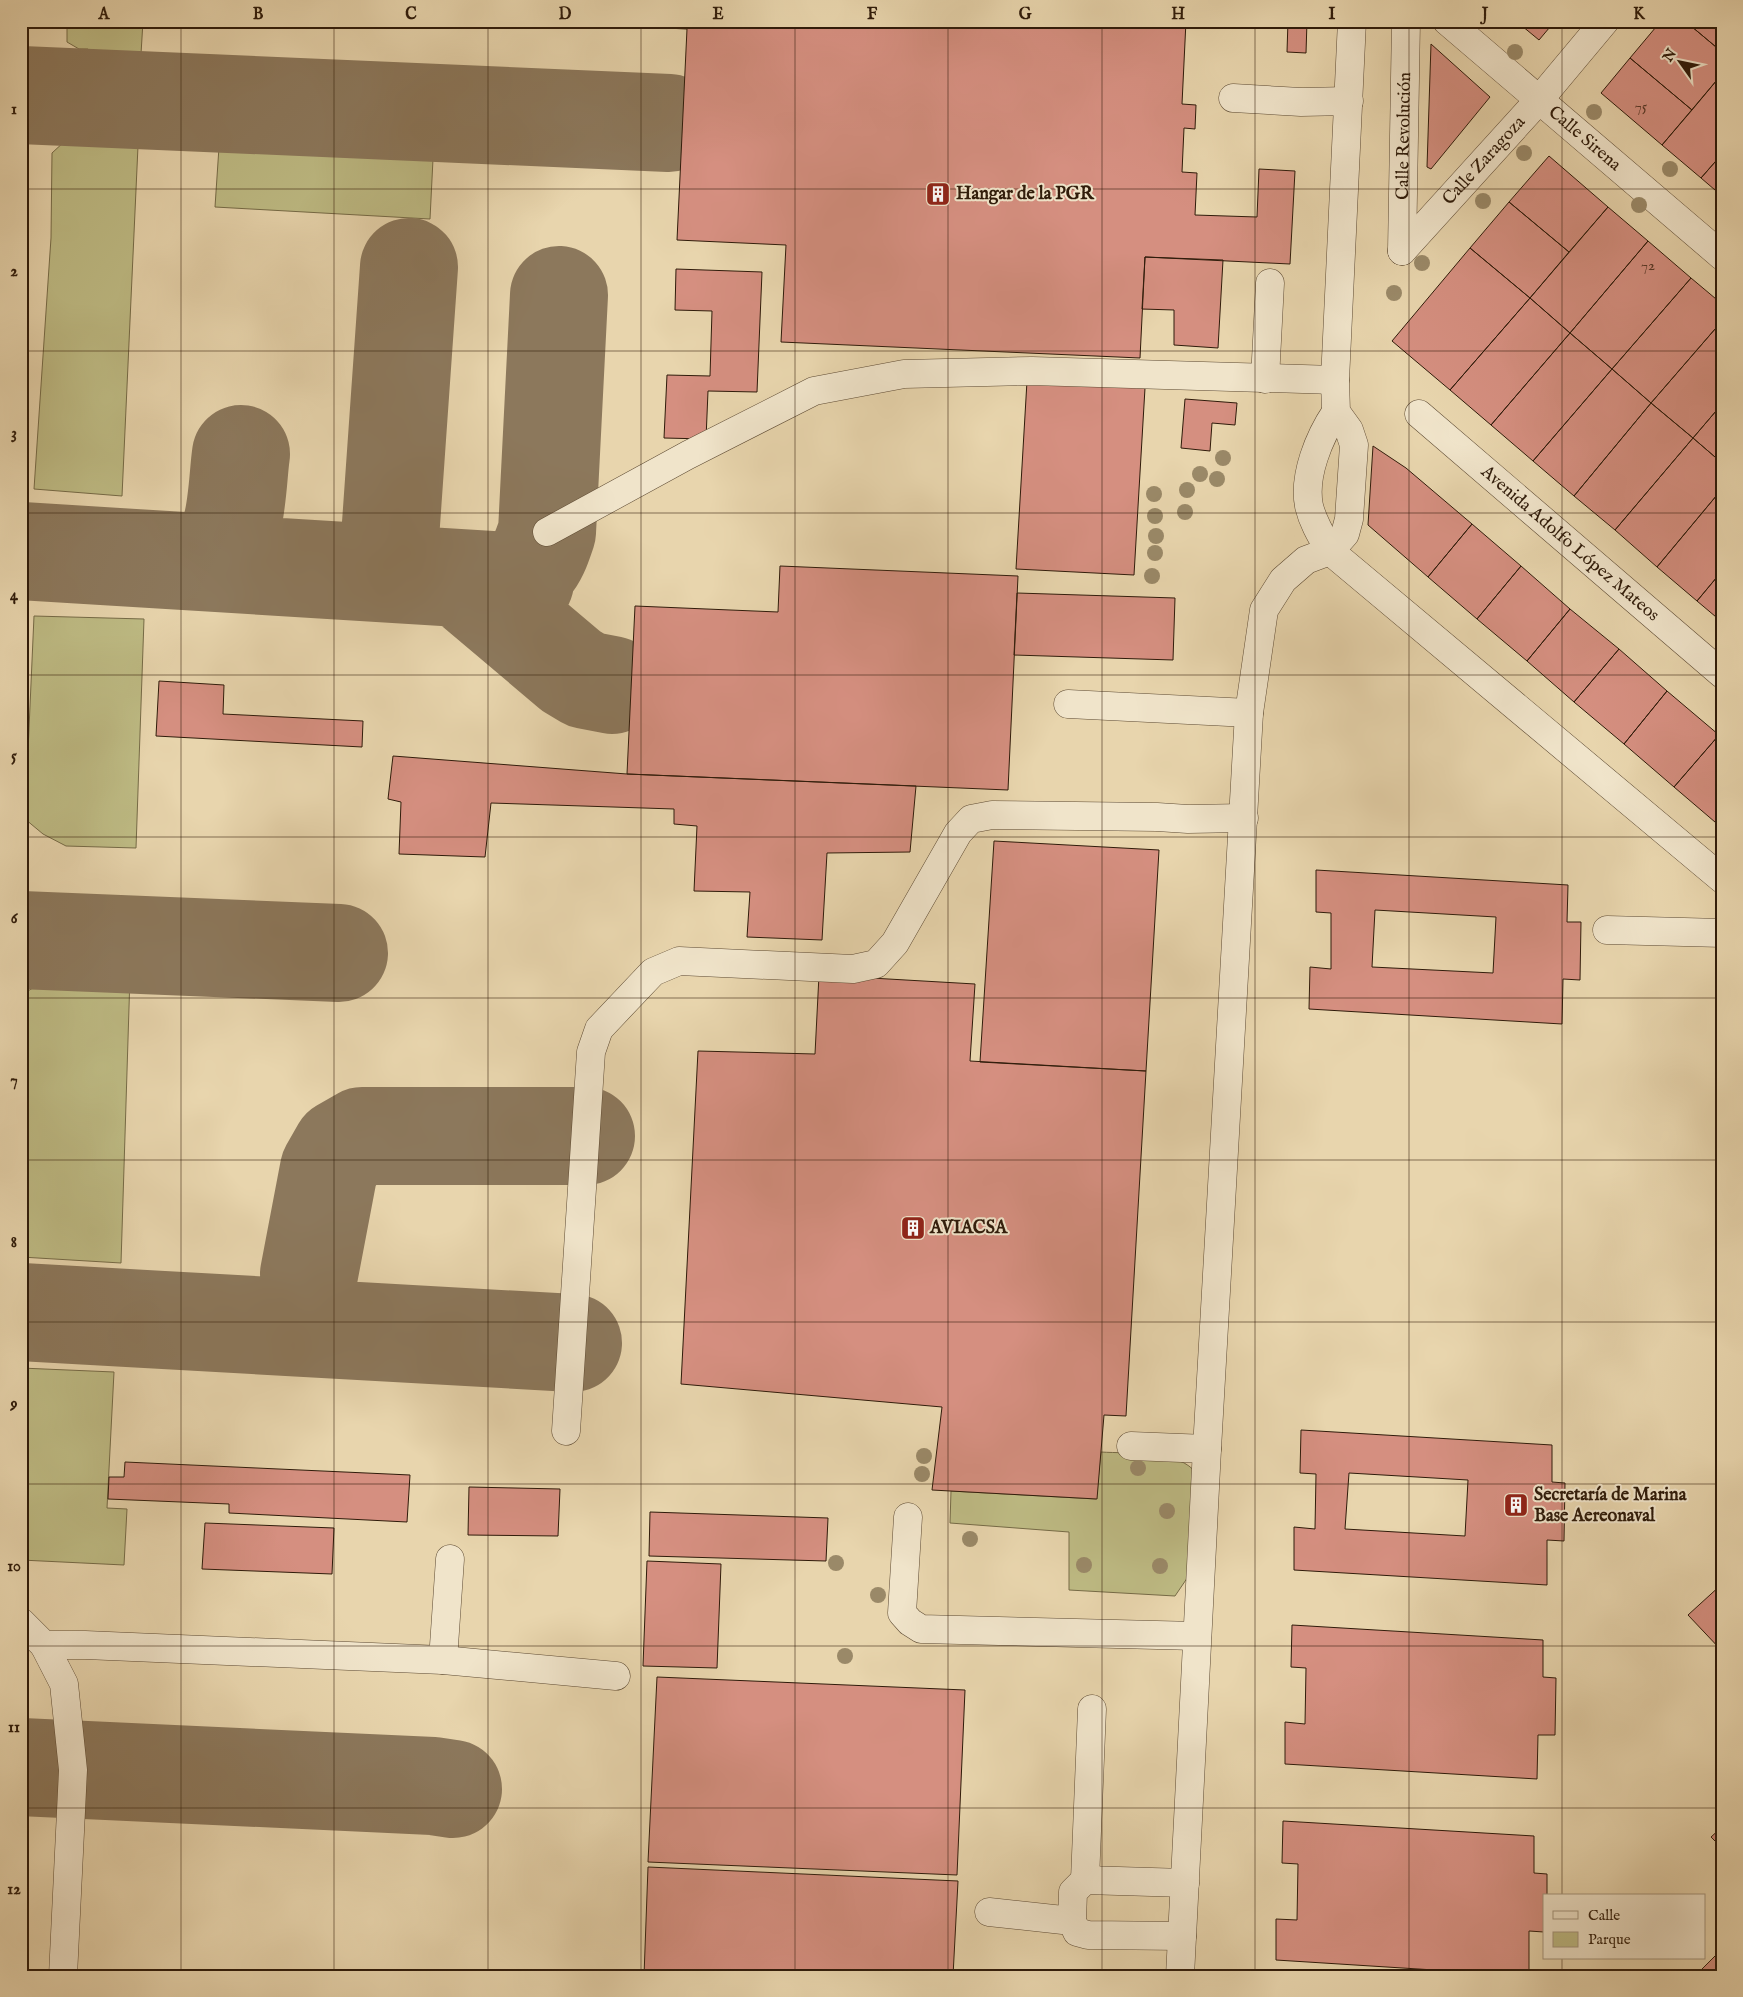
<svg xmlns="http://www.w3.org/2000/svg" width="1743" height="1997" font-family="'IM FELL English',serif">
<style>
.green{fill:#bebb84;stroke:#766b47}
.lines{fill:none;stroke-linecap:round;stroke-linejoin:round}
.taxiway{stroke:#8c785c;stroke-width:98}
.building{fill:#d58f80;stroke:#2f1b0a;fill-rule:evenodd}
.minor-casing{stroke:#5d4a33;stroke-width:29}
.minor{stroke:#f0e4ca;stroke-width:28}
.tree{fill:#9a8968}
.grid{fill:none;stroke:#2f1b0a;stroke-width:1;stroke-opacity:0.55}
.labels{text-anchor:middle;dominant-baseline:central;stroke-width:4;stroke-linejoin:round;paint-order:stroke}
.number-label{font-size:15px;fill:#583828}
.street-label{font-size:18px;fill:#2f1b0a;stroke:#f0e4ca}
.poi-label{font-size:18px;font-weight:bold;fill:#2f1b0a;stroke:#f0e4ca;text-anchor:start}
.neatline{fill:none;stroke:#2f1b0a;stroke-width:2}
.grid-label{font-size:16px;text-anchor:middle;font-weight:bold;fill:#2f1b0a}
</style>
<rect width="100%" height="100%" fill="#e8d5ad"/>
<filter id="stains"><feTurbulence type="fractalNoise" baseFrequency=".004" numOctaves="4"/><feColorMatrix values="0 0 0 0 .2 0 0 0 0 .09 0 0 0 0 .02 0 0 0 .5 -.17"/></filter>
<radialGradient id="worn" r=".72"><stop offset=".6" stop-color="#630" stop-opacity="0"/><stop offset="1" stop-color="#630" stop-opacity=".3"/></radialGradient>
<path class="green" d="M67,21H143L141,54L88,53V49H79L67,42Z
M65,141L138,146L122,496L34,489L51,238L52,153Z
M219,147L433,159L430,219L215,207Z
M34,616L144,619L136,848L66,846L43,834L25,819Z
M130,976L121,1263L21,1257V1000L28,991L39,984Z
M21,1368L114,1372L107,1508L127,1509L124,1565L21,1560Z
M1101,1452C1130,1454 1179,1449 1197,1474L1194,1568L1175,1596L1069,1590V1532L950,1523L951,1491L1096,1499Z"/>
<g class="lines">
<path class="taxiway" d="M21,95L669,123
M21,551L525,582
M194,561C201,559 211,558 216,554C238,537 237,481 241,454
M355,571C375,565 381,556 390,538L409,267
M461,578L571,671L586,680L612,685
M509,581C534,568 538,559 547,532L559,295
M21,940L339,953
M309,1274L329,1169L341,1148L362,1136H586
M21,1312L573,1343
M21,1767L433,1786L453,1789"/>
</g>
<path class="building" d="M578,21H1186L1182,104L1196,105L1195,129L1184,128L1182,172L1197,173L1195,215L1257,217L1259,169L1295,171L1290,264L1145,257L1140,358L781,342L786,245L677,240L687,29L578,24Z
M1288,21H1307L1306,53L1287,52Z
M1516,21H1555L1539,40Z
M1661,21H1685L1722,52V74L1692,110L1630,58Z
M1685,21H1722V52Z
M1431,44L1490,97L1431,169L1427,167Z
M1630,58L1692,110L1662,145L1601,93Z
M1722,74V154L1701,178L1662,145Z
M1722,154V196L1701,178Z
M1549,156L1608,207L1569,252L1509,202Z
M1509,202L1569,252L1530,298L1470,248Z
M1608,207L1648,241L1570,333L1530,298Z
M1648,241L1691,278L1612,369L1570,333Z
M1470,248L1530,298L1450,390L1392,341Z
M1145,257L1223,260L1218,348L1174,345V310L1142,309Z
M676,269L762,272L757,392L708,391L706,439L664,438L667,375L710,376L712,311L675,310Z
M1691,278L1722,304V321L1651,403L1612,369Z
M1530,298L1570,333L1491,425L1450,390Z
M1722,321V404L1693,438L1651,403Z
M1570,333L1612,369L1533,461L1491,425Z
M1612,369L1651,403L1574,496L1533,461Z
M1027,381L1145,388L1134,575L1016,569Z
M1185,399L1237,403L1235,425L1212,423L1210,451L1181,448Z
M1651,403L1693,438L1615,530L1574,496Z
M1722,404V463L1693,438Z
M1693,438L1722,463V489L1657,567L1615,530Z
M1373,446L1406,468L1472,524L1428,577L1368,525Z
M1722,489V571L1697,601L1657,567Z
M1472,524L1521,566L1477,619L1428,577Z
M780,566L1018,576L1008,790L627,774L635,606L778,612Z
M1521,566L1570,609L1527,661L1477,619Z
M1722,571V622L1697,601Z
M1017,593L1175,598L1173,660L1014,655Z
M1570,609L1619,649L1574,702L1527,661Z
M1619,649L1667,691L1624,744L1574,702Z
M159,681L224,685L223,714L363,721L362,747L156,736Z
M1667,691L1719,735L1674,787L1624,744Z
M1719,735L1722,738V828L1674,787Z
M393,756L627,774L916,786L910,852L827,853L822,940L747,937L750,892L694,891L697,826L674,824V809L491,803L485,857L399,854L401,802L388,799Z
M994,841L1159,850L1146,1071L980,1062Z
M1316,870L1568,885L1567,922H1581L1580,980L1563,979L1562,1024L1309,1009L1310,967L1331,969V913L1316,912ZM1375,910L1496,917L1493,973L1372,967Z
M819,975L975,984L970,1061L1146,1071L1126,1416L1104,1415L1097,1499L932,1490L942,1407L681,1384L698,1051L815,1054Z
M1301,1430L1552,1445V1482L1565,1483L1564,1541L1547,1540V1585L1294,1570V1527L1315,1529L1316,1474L1300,1473ZM1349,1473L1468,1480L1465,1536L1345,1529Z
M125,1462L410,1475L407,1522L229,1513V1504L108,1499L109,1477H124Z
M469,1487L560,1489L558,1536L468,1535Z
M650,1512L828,1518L826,1561L649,1556Z
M205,1523L334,1528L332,1574L202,1569Z
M647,1561L721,1564L717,1668L643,1666Z
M1722,1584V1651L1688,1615Z
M1292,1625L1543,1640V1677L1556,1678L1555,1735H1538L1537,1779L1285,1764V1722L1305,1724L1306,1668L1291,1667Z
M657,1677L965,1690L957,1875L648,1862Z
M1283,1821L1534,1836V1873L1547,1874V1896H1544V1932L1529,1931V1976L1276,1960V1919L1297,1920L1298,1864L1282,1863Z
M1722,1827V1848L1711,1837Z
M648,1867L958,1881L953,1976H644Z
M1722,1949V1976H1695Z"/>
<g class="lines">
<defs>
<g id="minor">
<path id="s1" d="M1447,21L1722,256"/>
<path d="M1233,98L1301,102L1349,101"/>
<path id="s2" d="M1402,251L1539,100L1605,21"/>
<path id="s3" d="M1402,251L1406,21"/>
<path d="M1265,379L1270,283"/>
<path d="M1336,412C1319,437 1303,476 1309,506C1313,523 1322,537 1330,551L1722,879"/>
<path id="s4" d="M1419,414L1722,674"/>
<path d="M547,532L688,455L814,391L904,374L1032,371L1335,380"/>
<path d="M1068,704L1249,713"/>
<path d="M1607,930L1722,933"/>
<path d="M566,1431L591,1052L599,1029L653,972L679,961L853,969L876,964L895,943L958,833L971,819L992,815L1157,817L1188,819L1244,818"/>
<path d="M1131,1446L1207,1449"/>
<path d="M908,1517L902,1613L910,1622L921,1629L1197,1636"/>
<path d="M21,1622L44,1645H85L443,1660L616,1676"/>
<path d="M44,1645L64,1684L73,1770L63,1976"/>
<path d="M443,1660L450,1559"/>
<path d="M1085,1880L1092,1709"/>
<path d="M989,1912L1072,1921"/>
<path d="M1182,1936L1088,1935L1077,1932L1072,1921L1073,1892L1085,1880L1185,1883"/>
<path d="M1180,1976L1207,1449L1249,713L1264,610L1283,580L1306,560L1330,551L1345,534L1349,519L1354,445L1349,430L1336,412L1335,380L1352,21"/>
</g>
</defs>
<use href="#minor" class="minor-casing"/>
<use href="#minor" class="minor"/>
</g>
<g class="tree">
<circle cx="1515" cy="52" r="8"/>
<circle cx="1594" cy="112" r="8"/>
<circle cx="1524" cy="153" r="8"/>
<circle cx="1670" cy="169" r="8"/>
<circle cx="1483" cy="201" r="8"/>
<circle cx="1639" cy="205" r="8"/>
<circle cx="1422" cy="263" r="8"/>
<circle cx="1394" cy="293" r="8"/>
<circle cx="1223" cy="458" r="8"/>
<circle cx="1200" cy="474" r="8"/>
<circle cx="1217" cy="479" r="8"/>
<circle cx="1187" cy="490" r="8"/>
<circle cx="1154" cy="494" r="8"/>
<circle cx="1185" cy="512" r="8"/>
<circle cx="1155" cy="516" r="8"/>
<circle cx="1156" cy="536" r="8"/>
<circle cx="1155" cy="553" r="8"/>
<circle cx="1152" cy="576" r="8"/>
<circle cx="924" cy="1456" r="8"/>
<circle cx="1138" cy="1468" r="8"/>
<circle cx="922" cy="1474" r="8"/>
<circle cx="1167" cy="1511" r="8"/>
<circle cx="970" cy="1539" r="8"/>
<circle cx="836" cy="1563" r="8"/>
<circle cx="1084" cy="1565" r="8"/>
<circle cx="1160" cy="1566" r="8"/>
<circle cx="878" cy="1595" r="8"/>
<circle cx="845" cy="1656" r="8"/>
</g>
<path class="grid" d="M181,21V1976M334,21V1976M488,21V1976M641,21V1976M795,21V1976M948,21V1976M1102,21V1976M1255,21V1976M1409,21V1976M1562,21V1896M21,189H1722M21,351H1722M21,513H1722M21,675H1722M21,837H1722M21,998H1722M21,1160H1722M21,1322H1722M21,1484H1722M21,1646H1722M21,1808H1722M1562,1958V1976"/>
<defs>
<symbol id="building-square" viewBox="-11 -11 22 22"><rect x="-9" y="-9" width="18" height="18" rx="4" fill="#8f2418" stroke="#f0e4ca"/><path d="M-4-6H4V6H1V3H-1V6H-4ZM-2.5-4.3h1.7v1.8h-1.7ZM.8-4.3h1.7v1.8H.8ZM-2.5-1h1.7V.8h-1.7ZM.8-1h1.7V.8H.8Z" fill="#fff"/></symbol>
</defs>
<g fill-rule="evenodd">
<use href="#building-square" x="924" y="180" width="28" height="28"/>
<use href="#building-square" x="899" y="1214" width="28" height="28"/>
<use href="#building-square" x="1502" y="1491" width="28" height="28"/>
</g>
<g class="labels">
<g class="number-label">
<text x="1641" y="106">75</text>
<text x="1648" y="265">72</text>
</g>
<g class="street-label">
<text stroke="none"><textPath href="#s3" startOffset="115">Calle Revolución</textPath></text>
<text stroke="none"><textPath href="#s1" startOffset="181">Calle Sirena</textPath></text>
<text stroke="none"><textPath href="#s2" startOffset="122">Calle Zaragoza</textPath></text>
<text stroke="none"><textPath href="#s4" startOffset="199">Avenida Adolfo López Mateos</textPath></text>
</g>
<g class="poi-label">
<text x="956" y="194">Hangar de la PGR</text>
<text x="930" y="1228">AVIACSA</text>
<text x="1534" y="1495">Secretaría de Marina<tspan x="1534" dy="21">Base Aereonaval</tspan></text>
</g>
</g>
<rect width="1743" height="1997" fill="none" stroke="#e8d5ad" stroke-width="55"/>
<rect x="1543" y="1894" width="162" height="65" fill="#f0e4ca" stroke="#a3947d"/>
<rect x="1553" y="1911" width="25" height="8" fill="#f0e4ca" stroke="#a3947d"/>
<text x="1588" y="1920" font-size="15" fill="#2f1b0a">Calle</text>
<rect x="1553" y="1932" width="25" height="15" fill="#bebb84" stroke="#a3947d"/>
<text x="1588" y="1944" font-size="15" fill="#2f1b0a">Parque</text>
<g transform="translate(1680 62) rotate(303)" stroke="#f0e4ca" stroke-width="4" paint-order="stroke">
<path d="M0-4L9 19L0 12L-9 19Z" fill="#2f1b0a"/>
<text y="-8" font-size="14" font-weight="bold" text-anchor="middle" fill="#2f1b0a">N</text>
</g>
<rect x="28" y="28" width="1688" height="1942" class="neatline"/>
<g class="grid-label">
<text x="104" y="19">A</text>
<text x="258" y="19">B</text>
<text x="411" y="19">C</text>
<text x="565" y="19">D</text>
<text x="718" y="19">E</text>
<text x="872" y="19">F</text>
<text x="1025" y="19">G</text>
<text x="1178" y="19">H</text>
<text x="1332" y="19">I</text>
<text x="1485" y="19">J</text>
<text x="1639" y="19">K</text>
<text x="14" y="114">1</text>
<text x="14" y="276">2</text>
<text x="14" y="438">3</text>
<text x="14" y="600">4</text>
<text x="14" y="761">5</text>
<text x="14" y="923">6</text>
<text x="14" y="1085">7</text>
<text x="14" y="1247">8</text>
<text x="14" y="1409">9</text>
<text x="14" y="1571">10</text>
<text x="14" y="1732">11</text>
<text x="14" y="1894">12</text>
</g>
<rect width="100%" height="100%" filter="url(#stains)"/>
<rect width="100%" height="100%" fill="url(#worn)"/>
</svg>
